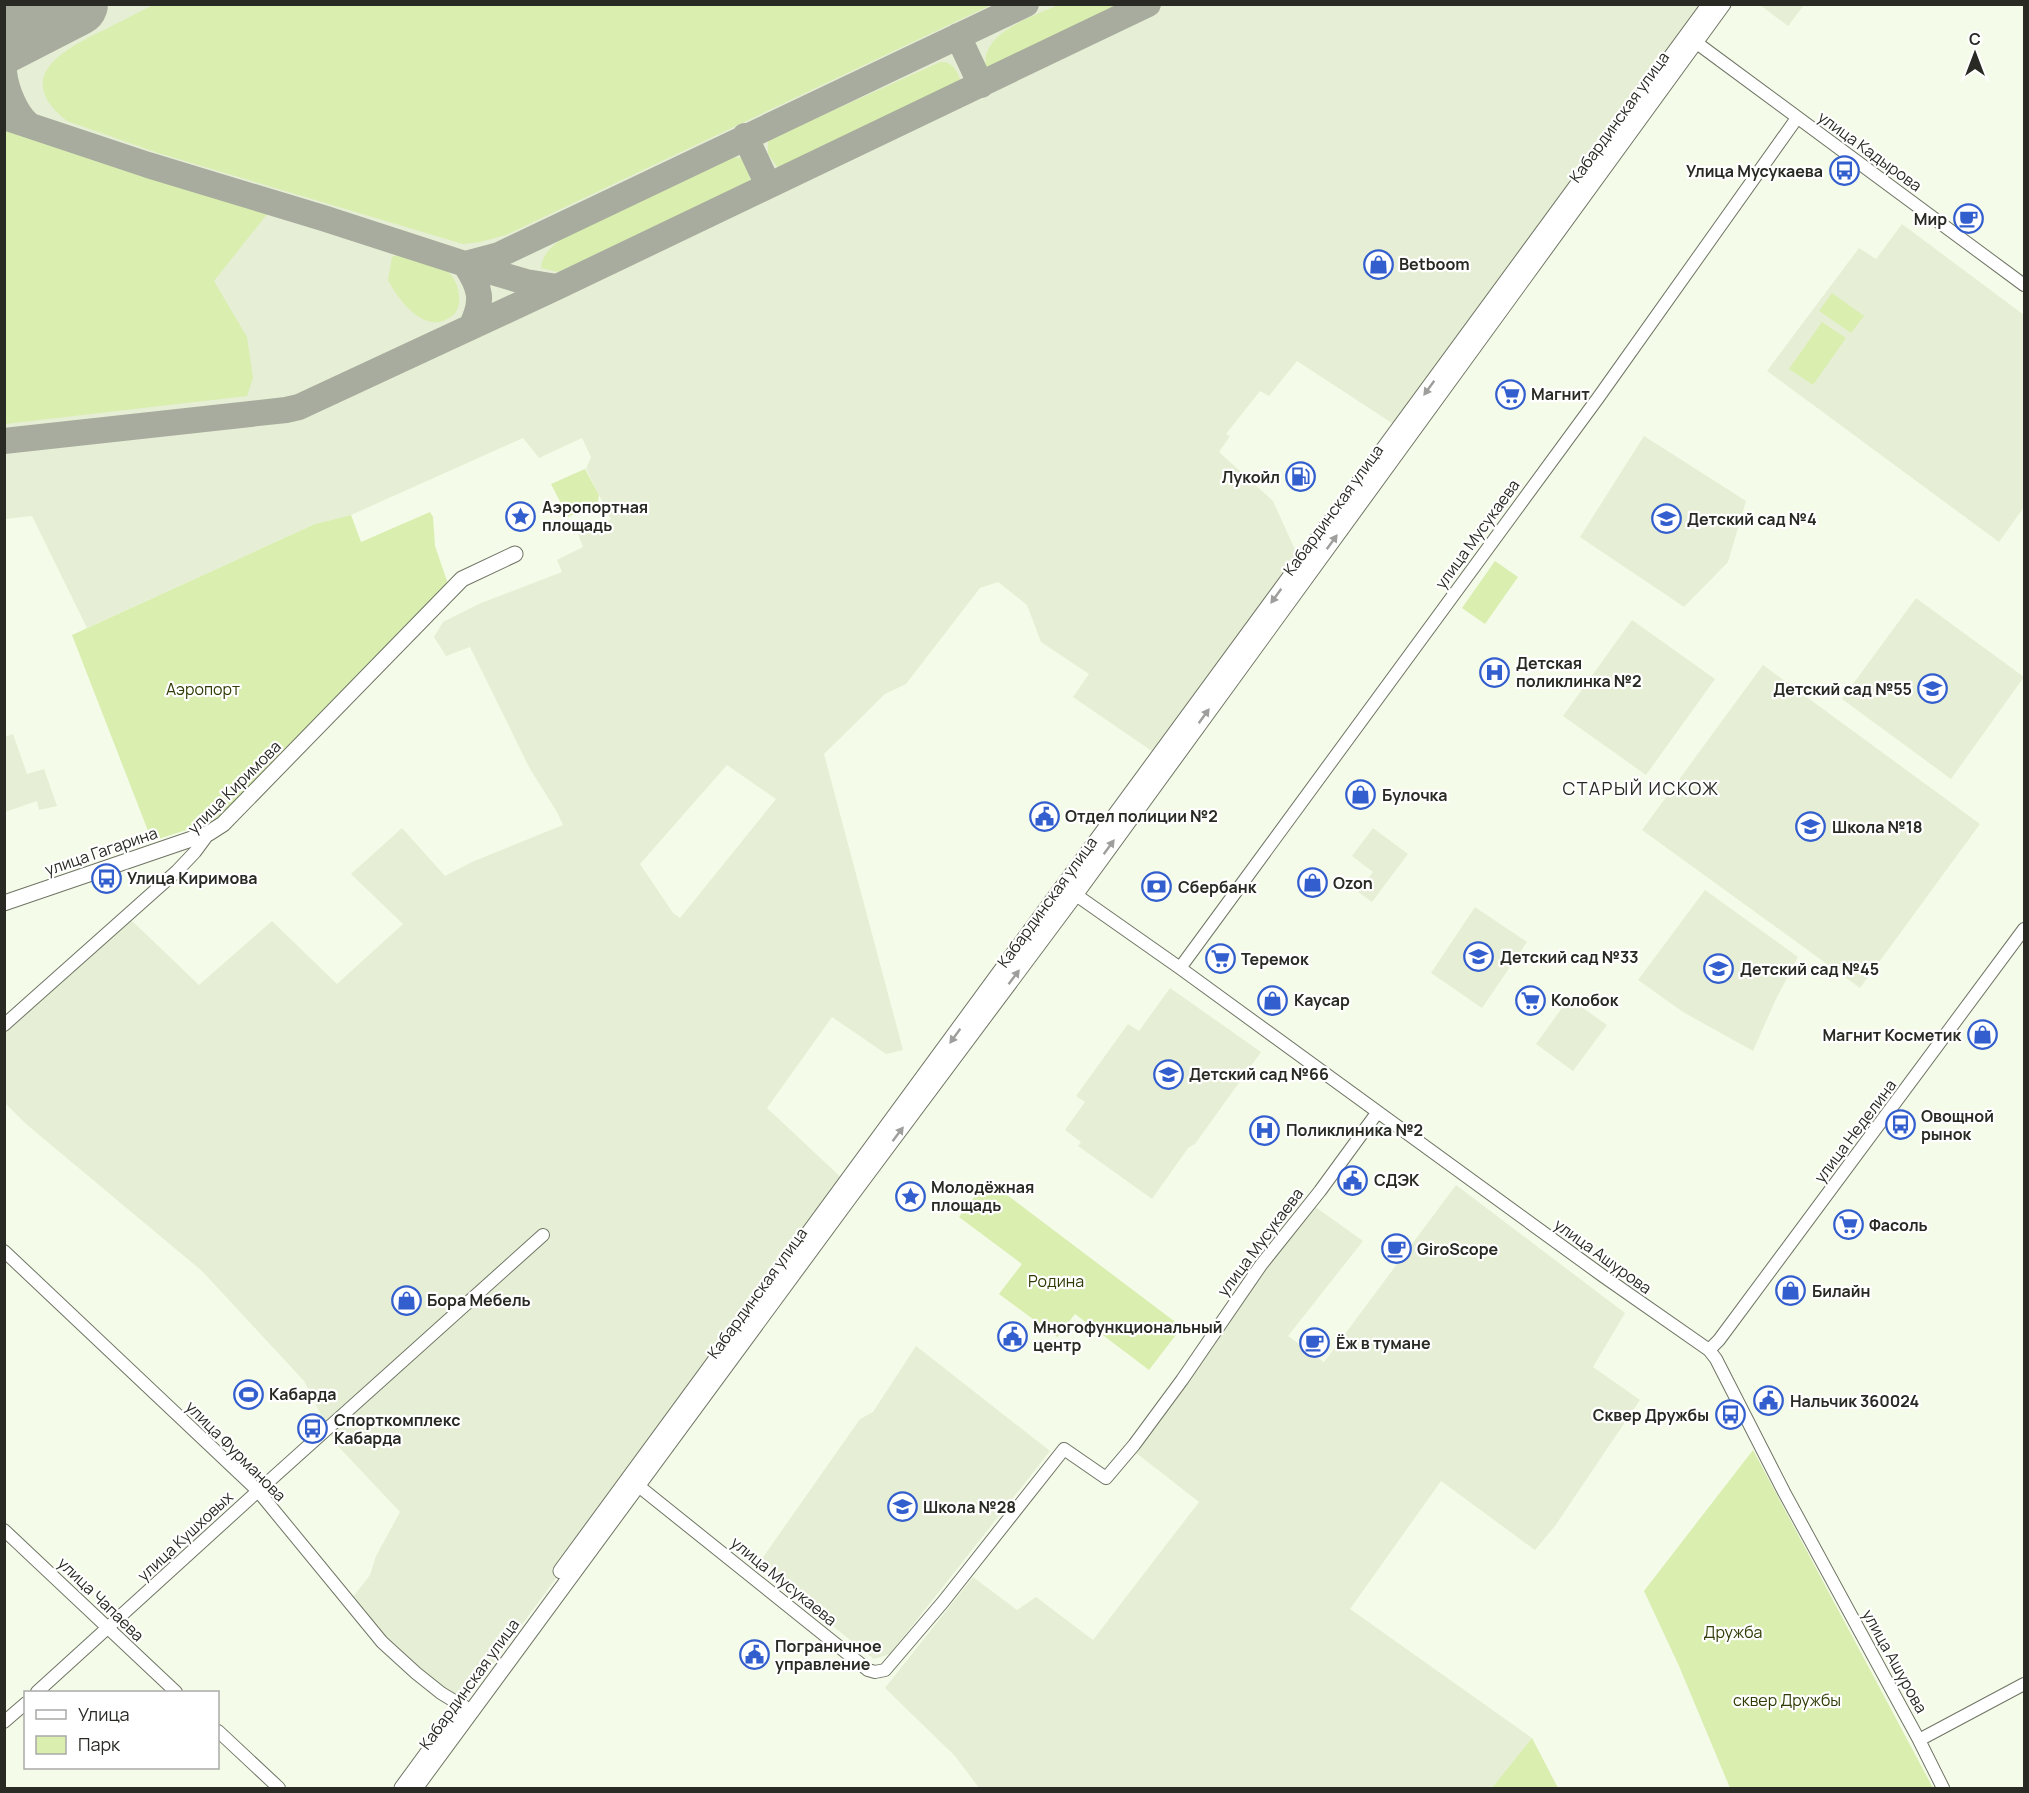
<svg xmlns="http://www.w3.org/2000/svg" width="2029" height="1793" font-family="Manrope,sans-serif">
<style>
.built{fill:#e6efd5;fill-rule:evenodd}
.green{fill:#daeeb0}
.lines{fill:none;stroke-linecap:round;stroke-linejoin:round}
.taxiway{stroke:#a8ac9e;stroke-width:26}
.runway{stroke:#a8ac9e;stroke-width:64}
.minor-casing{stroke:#6f7565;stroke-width:14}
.major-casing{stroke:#6f7565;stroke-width:17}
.minor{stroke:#fff;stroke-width:12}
.major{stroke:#fff;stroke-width:15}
.oneway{fill:#9e9f9c}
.labels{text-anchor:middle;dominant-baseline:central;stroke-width:4.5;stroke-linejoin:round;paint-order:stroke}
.street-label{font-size:16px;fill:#282a23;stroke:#fff}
.poi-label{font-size:16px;font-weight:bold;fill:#282a23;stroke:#fff;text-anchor:start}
.park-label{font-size:16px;fill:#2f3c04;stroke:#fff}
.neighbourhood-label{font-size:18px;letter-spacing:1.5px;fill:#282a23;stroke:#fff}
</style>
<rect width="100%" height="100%" fill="#f4fbe8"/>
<path class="built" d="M4,5H1710L1159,756L1073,697L1089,674L1041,642L1027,605L998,582L980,588L906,684L885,694L824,754L903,1050L886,1054L832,1017L767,1108L847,1183L462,1706L441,1693L349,1602L370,1575L376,1556L400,1512L335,1443L304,1381L202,1271L26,1124L5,1103V1025L127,916L199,985L272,921L337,984L403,924L351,874L402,828L445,876L472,862L563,825L557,812L530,769L470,647L446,656L434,637L443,622L481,603L562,572L557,560L583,547L578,534L611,519L586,469L591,457L582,438L539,458L523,438L351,515L315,524L87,628L32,516L5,519ZM1297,361L1395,425L1311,539L1297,554L1273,501L1219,452L1230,436L1226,434L1260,391L1269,396ZM727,765L776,799L680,918L673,913L640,864Z
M1760,5H1804L1788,26Z
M1902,224L2024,315V507L1999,542L1767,371L1859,248L1876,259Z
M1644,436L1746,501L1728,562L1684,607L1580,537Z
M1916,598L2024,677L1951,779L1842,699Z
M1632,620L1715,679L1646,775L1563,716Z
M1763,665L1980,824L1860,988L1642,830Z
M13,734L27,774L44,769L57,806L39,810L37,801L5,812V737Z
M1373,828L1408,854L1372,902L1358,892L1373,872L1352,856Z
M1705,890L1798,957L1776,999L1753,1051L1683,1012L1638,980Z
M1475,907L1527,942L1482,1008L1431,973Z
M1170,988L1261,1052L1195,1144L1188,1148L1152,1199L1078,1146L1081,1142L1065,1130L1085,1102L1076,1096L1128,1024L1139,1031Z
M1569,998L1607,1025L1573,1071L1536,1044Z
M1456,1185L1625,1313L1593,1367L1640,1400L1555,1526L1535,1550L1441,1481L1350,1609L1532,1738L1493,1788H979L955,1756L885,1688L973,1577L1017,1610L1036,1597L1093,1640L1199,1502L1135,1452L1238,1302L1314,1206L1363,1241L1288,1336L1324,1362Z
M916,1346L1050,1451L890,1654L874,1659L766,1573L759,1563L860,1419L873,1412Z"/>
<path class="green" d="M155,4H991V5L506,235L480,242L463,244L158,153L67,121C11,77 64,49 104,30C121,21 138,13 155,4Z
M1060,4L1123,5L986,69C979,32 1033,17 1060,4Z
M940,62C954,62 956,70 961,81L778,168L768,154V140Z
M4,130L268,213L214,281L247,337L253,378L247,396L5,424Z
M733,157L741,158L747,162L750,181L558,272L541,268C542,252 558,241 570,233Z
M399,254C413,258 436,263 447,271C459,280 465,306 452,316C426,337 398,300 388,280L392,257Z
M1832,293L1864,316L1851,333L1819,311Z
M1822,322L1846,338L1813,385L1789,369Z
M585,469L599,495L598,502L568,517L551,484Z
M430,512L433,517L435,546L448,584L226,812L208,823L152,841L72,635L315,524L351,515L361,542Z
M1495,561L1518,577L1485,624L1462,608Z
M987,1180L1182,1327L1149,1370L1075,1314L1057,1337L999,1294L1022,1264L959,1217Z
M1753,1450L1933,1788H1730L1679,1666L1644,1591Z
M1532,1738L1558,1788H1492Z"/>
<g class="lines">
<path class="taxiway" d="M958,36L981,85
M4,69L9,51L20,33
M4,72C6,89 15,113 28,124
M4,117L148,165L323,218L465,264L526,282L557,287
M745,136L768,185
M465,264L499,255L1026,4
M465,264C481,288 484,301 471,327
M4,441L286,410L299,407L557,287L1148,4"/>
<path class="runway" d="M4,41L76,4"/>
<defs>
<path id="minor" d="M1690,38L2024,285
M1069,890L1180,968L1603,1276L1709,1350L1716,1359L1784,1492L1919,1740L1943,1788
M1180,968L1598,398L1797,118
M4,1025L177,871L195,852L209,833
M4,1251L258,1491L382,1642L416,1673L441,1693L469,1710
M1709,1350L1719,1340L2024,929
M631,1480L868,1670L875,1672L885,1670L943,1602L1064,1449L1106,1478L1134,1445L1182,1380L1261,1265L1320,1191L1377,1113
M4,1530L176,1692
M37,1692L258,1491L543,1235
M4,1722L26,1703
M218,1731L279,1788
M1919,1740L2024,1684"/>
<path id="major" d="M4,903L209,833L223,824L462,579L515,554
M561,1571L1710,4
M402,1788L462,1706
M415,1788L849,1198L1075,895L1723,4"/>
</defs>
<use href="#minor" class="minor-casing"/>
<use href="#major" class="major-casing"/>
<use href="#minor" class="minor"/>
<use href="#major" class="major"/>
</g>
<defs><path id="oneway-solid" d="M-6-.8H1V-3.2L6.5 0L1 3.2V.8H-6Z" transform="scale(1.5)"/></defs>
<g class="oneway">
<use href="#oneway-solid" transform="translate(1429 388) rotate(126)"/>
<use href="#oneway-solid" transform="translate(1332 542) rotate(-54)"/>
<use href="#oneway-solid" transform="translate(1276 596) rotate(126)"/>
<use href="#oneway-solid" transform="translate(1204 716) rotate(-54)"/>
<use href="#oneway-solid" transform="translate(1109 847) rotate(-54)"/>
<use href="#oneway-solid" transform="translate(1014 977) rotate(-53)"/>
<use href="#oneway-solid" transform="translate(955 1036) rotate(126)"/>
<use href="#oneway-solid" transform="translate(898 1134) rotate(-53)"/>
</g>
<defs>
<symbol id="bus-ring" viewBox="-11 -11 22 22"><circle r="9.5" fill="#fff" stroke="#335ece" stroke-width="1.5"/><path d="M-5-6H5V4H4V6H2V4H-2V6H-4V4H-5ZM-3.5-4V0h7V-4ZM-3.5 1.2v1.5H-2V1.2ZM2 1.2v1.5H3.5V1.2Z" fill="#335ece"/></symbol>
<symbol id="cafe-ring" viewBox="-11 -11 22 22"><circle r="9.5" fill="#fff" stroke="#335ece" stroke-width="1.5"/><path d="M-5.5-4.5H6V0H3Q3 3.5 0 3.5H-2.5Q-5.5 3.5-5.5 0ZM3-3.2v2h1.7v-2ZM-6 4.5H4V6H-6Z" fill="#335ece"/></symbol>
<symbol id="shop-ring" viewBox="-11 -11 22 22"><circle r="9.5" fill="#fff" stroke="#335ece" stroke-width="1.5"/><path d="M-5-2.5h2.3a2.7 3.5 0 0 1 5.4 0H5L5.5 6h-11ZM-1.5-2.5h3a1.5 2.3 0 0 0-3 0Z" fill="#335ece"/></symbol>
<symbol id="supermarket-ring" viewBox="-11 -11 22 22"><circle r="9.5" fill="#fff" stroke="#335ece" stroke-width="1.5"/><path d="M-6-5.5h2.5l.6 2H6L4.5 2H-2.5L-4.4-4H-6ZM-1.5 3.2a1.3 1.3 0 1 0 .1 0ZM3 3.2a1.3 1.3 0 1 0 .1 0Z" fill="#335ece"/></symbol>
<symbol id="fuel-ring" viewBox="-11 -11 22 22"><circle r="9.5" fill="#fff" stroke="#335ece" stroke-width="1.5"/><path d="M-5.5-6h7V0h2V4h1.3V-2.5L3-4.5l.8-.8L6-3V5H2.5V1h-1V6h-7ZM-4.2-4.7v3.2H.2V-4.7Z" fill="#335ece"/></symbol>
<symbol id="sight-ring" viewBox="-11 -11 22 22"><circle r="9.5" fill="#fff" stroke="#335ece" stroke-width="1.5"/><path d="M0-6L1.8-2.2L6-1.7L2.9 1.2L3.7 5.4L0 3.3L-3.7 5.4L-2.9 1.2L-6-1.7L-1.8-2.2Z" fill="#335ece"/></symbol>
<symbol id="school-ring" viewBox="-11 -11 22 22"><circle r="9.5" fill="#fff" stroke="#335ece" stroke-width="1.5"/><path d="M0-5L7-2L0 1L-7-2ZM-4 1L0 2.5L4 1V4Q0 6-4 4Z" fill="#335ece"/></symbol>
<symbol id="hospital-ring" viewBox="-11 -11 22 22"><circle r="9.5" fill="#fff" stroke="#335ece" stroke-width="1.5"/><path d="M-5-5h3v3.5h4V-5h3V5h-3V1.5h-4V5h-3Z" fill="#335ece"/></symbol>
<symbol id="civic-ring" viewBox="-11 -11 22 22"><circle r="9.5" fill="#fff" stroke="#335ece" stroke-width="1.5"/><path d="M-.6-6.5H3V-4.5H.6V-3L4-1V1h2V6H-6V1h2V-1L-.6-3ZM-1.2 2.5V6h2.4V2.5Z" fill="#335ece"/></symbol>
<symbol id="bank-ring" viewBox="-11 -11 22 22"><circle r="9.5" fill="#fff" stroke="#335ece" stroke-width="1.5"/><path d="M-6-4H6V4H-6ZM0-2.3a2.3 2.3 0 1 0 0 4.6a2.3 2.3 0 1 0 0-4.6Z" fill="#335ece"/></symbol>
<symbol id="stadium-ring" viewBox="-11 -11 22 22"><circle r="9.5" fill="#fff" stroke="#335ece" stroke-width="1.5"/><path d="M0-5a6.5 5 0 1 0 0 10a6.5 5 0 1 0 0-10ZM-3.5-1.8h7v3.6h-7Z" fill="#335ece"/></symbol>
</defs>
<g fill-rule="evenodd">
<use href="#bus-ring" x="1828" y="154" width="33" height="33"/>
<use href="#cafe-ring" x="1952" y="202" width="33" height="33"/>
<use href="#shop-ring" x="1362" y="248" width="33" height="33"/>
<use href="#supermarket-ring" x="1494" y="378" width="33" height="33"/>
<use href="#fuel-ring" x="1284" y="460" width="33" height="33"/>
<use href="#sight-ring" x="504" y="500" width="33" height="33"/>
<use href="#school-ring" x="1650" y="502" width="33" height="33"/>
<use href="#hospital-ring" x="1478" y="656" width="33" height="33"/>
<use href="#school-ring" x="1916" y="672" width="33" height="33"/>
<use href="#shop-ring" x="1344" y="778" width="33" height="33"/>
<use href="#civic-ring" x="1028" y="800" width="33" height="33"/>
<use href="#school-ring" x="1794" y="810" width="33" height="33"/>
<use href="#bus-ring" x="90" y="862" width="33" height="33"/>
<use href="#shop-ring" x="1296" y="866" width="33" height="33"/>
<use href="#bank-ring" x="1140" y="870" width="33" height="33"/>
<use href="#school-ring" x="1462" y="940" width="33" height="33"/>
<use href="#supermarket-ring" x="1204" y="942" width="33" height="33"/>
<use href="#school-ring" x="1702" y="952" width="33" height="33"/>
<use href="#shop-ring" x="1256" y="984" width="33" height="33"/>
<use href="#supermarket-ring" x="1514" y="984" width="33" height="33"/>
<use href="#shop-ring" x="1966" y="1018" width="33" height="33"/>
<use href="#school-ring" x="1152" y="1058" width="33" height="33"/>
<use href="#bus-ring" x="1884" y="1108" width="33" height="33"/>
<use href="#hospital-ring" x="1248" y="1114" width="33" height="33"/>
<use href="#civic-ring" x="1336" y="1164" width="33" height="33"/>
<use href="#sight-ring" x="894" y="1180" width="33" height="33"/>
<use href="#supermarket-ring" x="1832" y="1208" width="33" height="33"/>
<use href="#cafe-ring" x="1380" y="1232" width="33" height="33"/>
<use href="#shop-ring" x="1774" y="1274" width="33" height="33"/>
<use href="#shop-ring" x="390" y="1284" width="33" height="33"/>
<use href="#civic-ring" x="996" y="1320" width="33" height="33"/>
<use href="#cafe-ring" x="1298" y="1326" width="33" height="33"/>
<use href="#stadium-ring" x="232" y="1378" width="33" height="33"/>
<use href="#civic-ring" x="1752" y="1384" width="33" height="33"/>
<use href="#bus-ring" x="1714" y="1398" width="33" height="33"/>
<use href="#bus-ring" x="296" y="1412" width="33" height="33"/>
<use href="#school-ring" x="886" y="1490" width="33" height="33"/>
<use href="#civic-ring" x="738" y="1638" width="33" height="33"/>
</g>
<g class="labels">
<g class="street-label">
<text transform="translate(1619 117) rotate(-54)">Кабардинская улица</text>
<text transform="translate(1870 151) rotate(36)">улица Кадырова</text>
<text transform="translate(1333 510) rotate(-54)">Кабардинская улица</text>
<text transform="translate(1477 534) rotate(-54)">улица Мусукаева</text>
<text transform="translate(234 787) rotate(-45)">улица Киримова</text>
<text transform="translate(101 851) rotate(-19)">улица Гагарина</text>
<text transform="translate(1047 902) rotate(-54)">Кабардинская улица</text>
<text transform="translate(1855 1131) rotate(-53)">улица Неделина</text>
<text transform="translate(1260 1242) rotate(-53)">улица Мусукаева</text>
<text transform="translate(1603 1256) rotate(36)">улица Ашурова</text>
<text transform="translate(757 1293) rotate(-54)">Кабардинская улица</text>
<text transform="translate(236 1451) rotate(45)">улица Фурманова</text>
<text transform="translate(185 1536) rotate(-43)">улица Кушховых</text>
<text transform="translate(784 1581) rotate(39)">улица Мусукаева</text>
<text transform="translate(101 1599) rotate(44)">улица Чапаева</text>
<text transform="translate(1895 1661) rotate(61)">улица Ашурова</text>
<text transform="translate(469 1684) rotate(-54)">Кабардинская улица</text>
</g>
<g class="poi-label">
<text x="1823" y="171" text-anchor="end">Улица Мусукаева</text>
<text x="1947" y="219" text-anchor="end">Мир</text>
<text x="1399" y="264">Betboom</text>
<text x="1531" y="394">Магнит</text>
<text x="1280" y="477" text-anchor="end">Лукойл</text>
<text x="542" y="507">Аэропортная<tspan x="542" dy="18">площадь</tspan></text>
<text x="1687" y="519">Детский сад №4</text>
<text x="1516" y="663">Детская<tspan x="1516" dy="18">поликлинка №2</tspan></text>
<text x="1912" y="689" text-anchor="end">Детский сад №55</text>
<text x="1382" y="795">Булочка</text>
<text x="1065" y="816">Отдел полиции №2</text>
<text x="1832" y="827">Школа №18</text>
<text x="127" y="878">Улица Киримова</text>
<text x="1333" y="883">Ozon</text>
<text x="1178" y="887">Сбербанк</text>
<text x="1500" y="957">Детский сад №33</text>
<text x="1241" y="959">Теремок</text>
<text x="1740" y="969">Детский сад №45</text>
<text x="1294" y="1000">Каусар</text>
<text x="1551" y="1000">Колобок</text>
<text x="1961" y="1035" text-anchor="end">Магнит Косметик</text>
<text x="1189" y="1074">Детский сад №66</text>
<text x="1921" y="1116">Овощной<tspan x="1921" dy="18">рынок</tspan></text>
<text x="1286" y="1130">Поликлиника №2</text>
<text x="1374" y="1180">СДЭК</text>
<text x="931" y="1187">Молодёжная<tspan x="931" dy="18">площадь</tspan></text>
<text x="1869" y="1225">Фасоль</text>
<text x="1417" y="1249">GiroScope</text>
<text x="1812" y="1291">Билайн</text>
<text x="427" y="1300">Бора Мебель</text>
<text x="1033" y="1327">Многофункциональный<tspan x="1033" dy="18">центр</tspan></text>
<text x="1336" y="1343">Ёж в тумане</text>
<text x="269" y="1394">Кабарда</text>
<text x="1790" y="1401">Нальчик 360024</text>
<text x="1709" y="1415" text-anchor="end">Сквер Дружбы</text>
<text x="334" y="1420">Спорткомплекс<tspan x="334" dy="18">Кабарда</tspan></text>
<text x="923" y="1507">Школа №28</text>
<text x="775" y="1646">Пограничное<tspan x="775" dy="18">управление</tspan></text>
</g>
<g class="park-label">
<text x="203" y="689">Аэропорт</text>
<text x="1056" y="1281">Родина</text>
<text x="1733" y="1632">Дружба</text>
<text x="1787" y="1700">сквер Дружбы</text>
</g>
<g class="neighbourhood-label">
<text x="1641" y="788">СТАРЫЙ ИСКОЖ</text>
</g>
</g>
<rect width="2029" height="1793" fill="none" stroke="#282a23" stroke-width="12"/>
<rect x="24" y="1691" width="195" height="78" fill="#ffffff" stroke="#a9aaa7" stroke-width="1.5"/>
<rect x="36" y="1710" width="30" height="9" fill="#ffffff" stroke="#a9aaa7" stroke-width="1.5"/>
<text x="78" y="1721" font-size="18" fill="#282a23">Улица</text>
<rect x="36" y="1736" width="30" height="18" fill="#daeeb0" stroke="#a9aaa7" stroke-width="1.5"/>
<text x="78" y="1751" font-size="18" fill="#282a23">Парк</text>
<g transform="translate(1975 54)" stroke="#ffffff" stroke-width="4.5" paint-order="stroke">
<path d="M0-4.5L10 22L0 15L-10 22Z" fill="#282a23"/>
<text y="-9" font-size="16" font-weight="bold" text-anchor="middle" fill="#282a23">С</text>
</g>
</svg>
